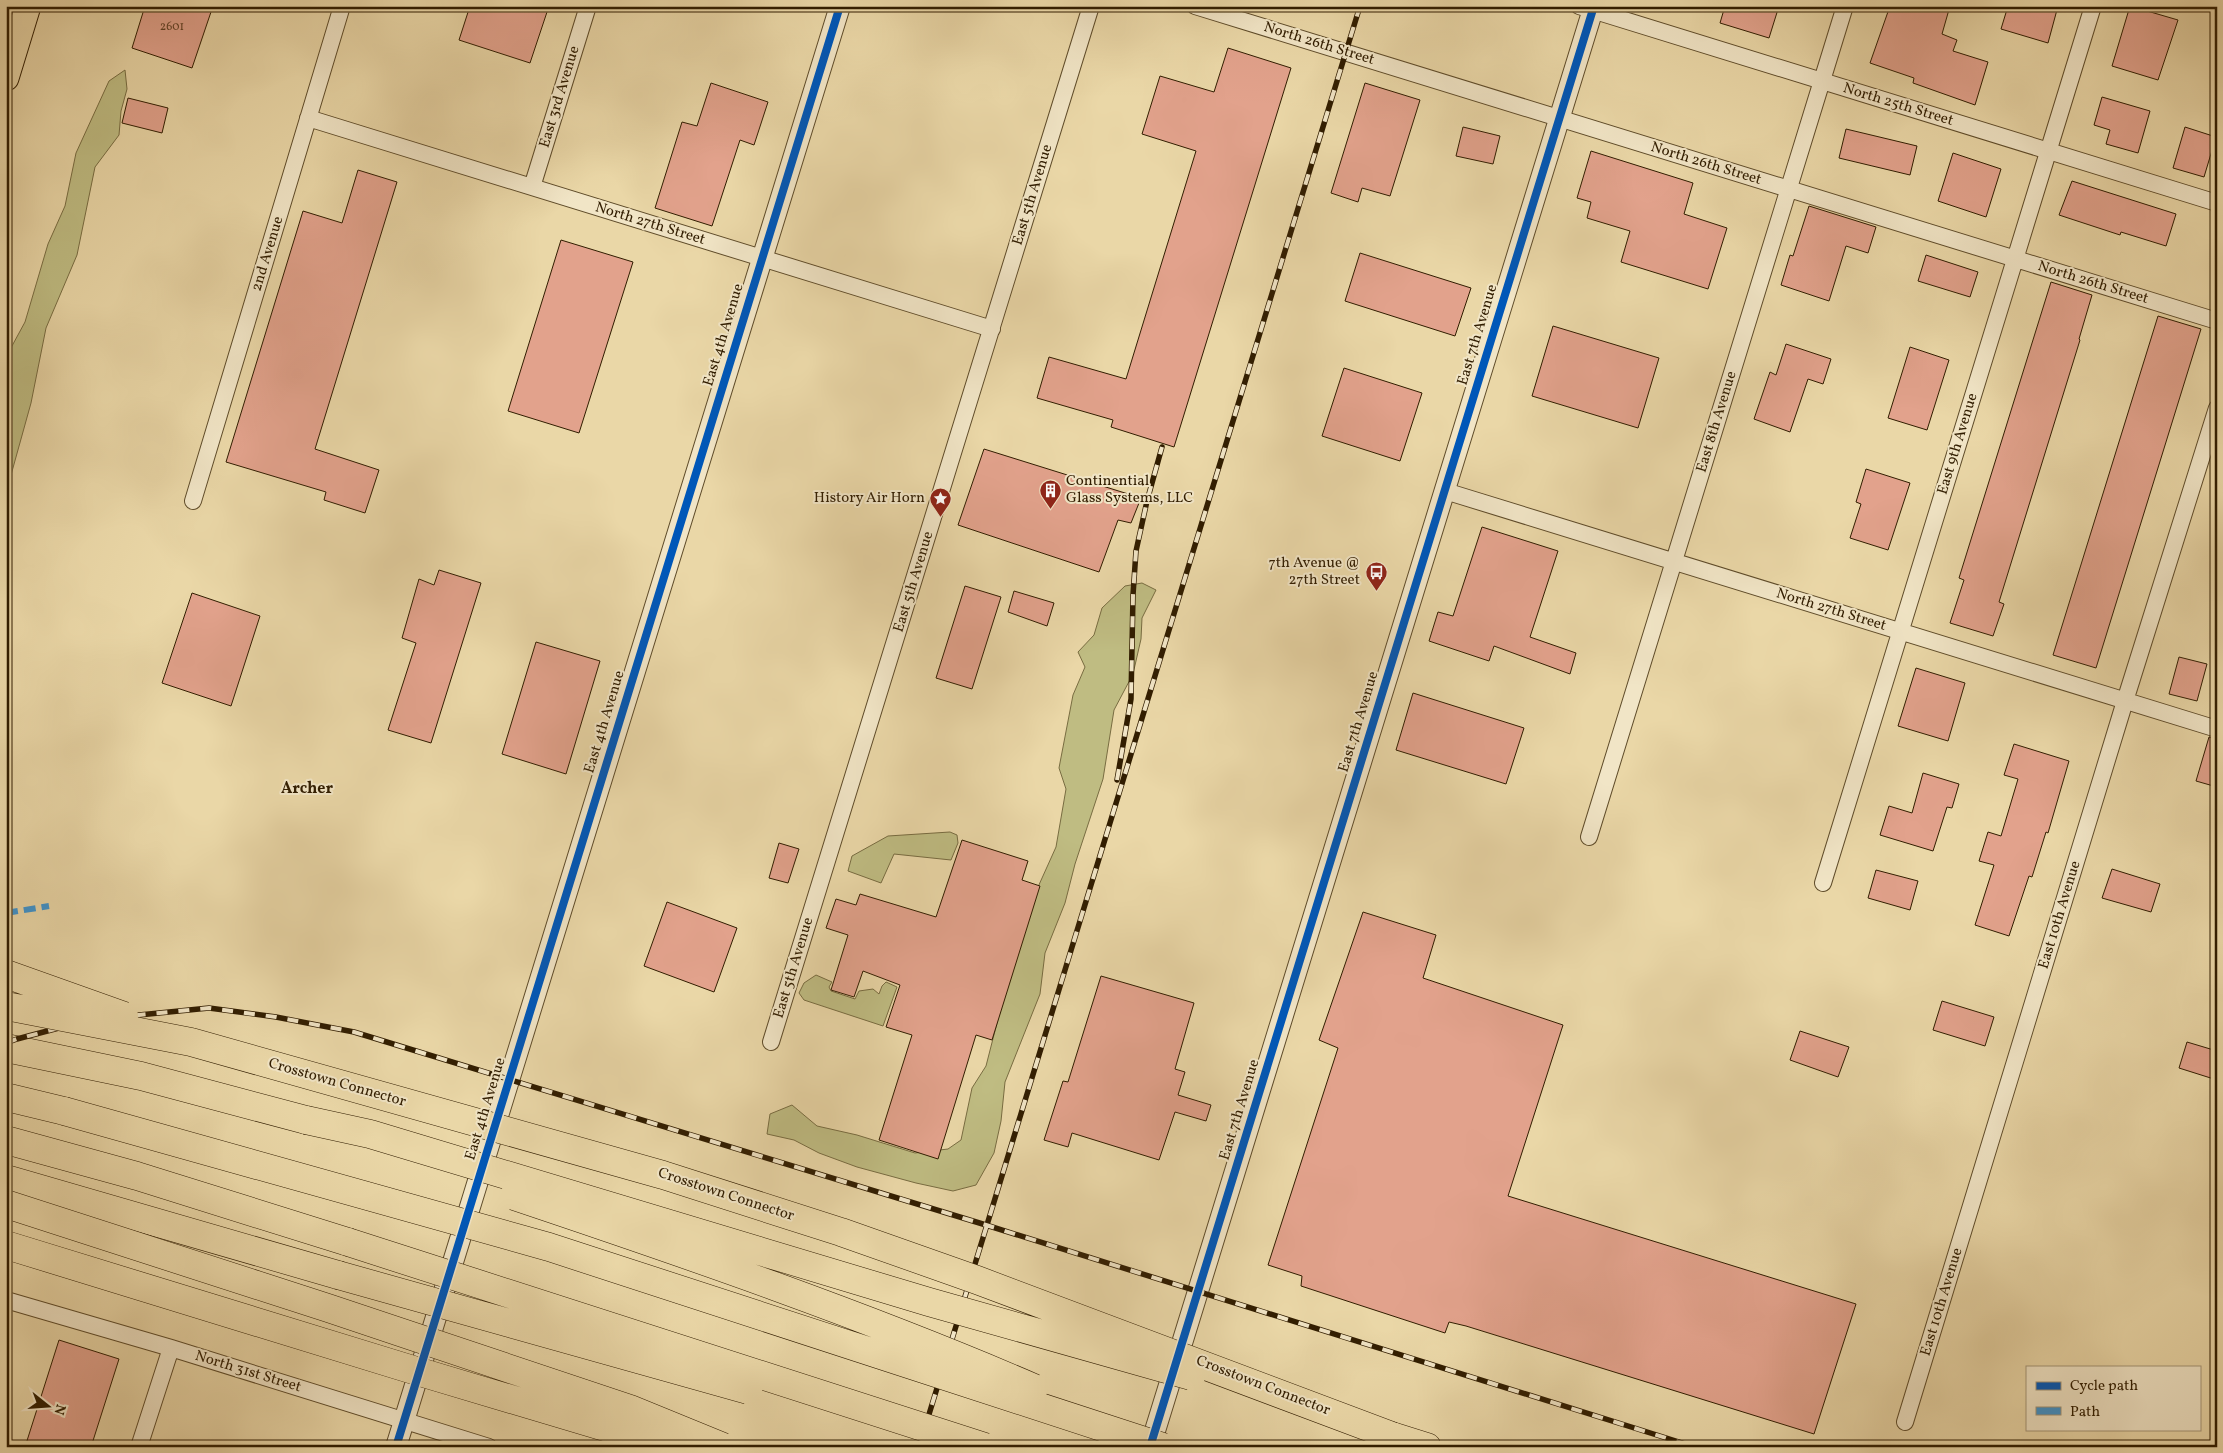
<svg xmlns="http://www.w3.org/2000/svg" width="2223" height="1453" font-family="Vollkorn,serif">
<style>
.green{fill:#bfbc82;stroke:#786c41}
.building{fill:#e2a28c;stroke:#311d00}
.lines{fill:none;stroke-linecap:round;stroke-linejoin:round}
.minor-casing{stroke:#5f4c2a;stroke-width:18}
.tertiary-casing{stroke:#5f4c2a;stroke-width:22}
.primary-casing{stroke:#311d00;stroke-width:27}
.motorway-casing{stroke:#311d00;stroke-width:29}
.minor{stroke:#f1e5c6;stroke-width:16}
.tertiary{stroke:#f1e5c6;stroke-width:20}
.primary{stroke:#ead7a7;stroke-width:25}
.motorway{stroke:#ead7a7;stroke-width:28}
.rail-casing{stroke:#311d00;stroke-width:5.5}
.rail{stroke:#f1e5c6;stroke-width:4;stroke-dasharray:11;stroke-linecap:butt}
.motorway-bridge-casing{stroke:#311d00;stroke-width:29;stroke-linecap:butt}
.motorway-bridge{stroke:#ead7a7;stroke-width:28}
.quiet{stroke:#3d94d0;stroke-width:6;stroke-dasharray:12 6;stroke-linecap:butt}
.cycleway-casing{stroke:#f1e5c6;stroke-width:11}
.cycleway{stroke:#0057b8;stroke-width:8}
.labels{text-anchor:middle;dominant-baseline:central;stroke-width:4;stroke-linejoin:round;paint-order:stroke}
.number-label{font-size:12px;fill:#5d3e23}
.street-label{font-size:15px;fill:#311d00;stroke:#f1e5c6}
.poi-label{font-size:15px;fill:#311d00;stroke:#f1e5c6;text-anchor:end}
.neighbourhood-label{font-size:16px;font-weight:bold;fill:#311d00;stroke:#f1e5c6}
</style>
<rect width="100%" height="100%" fill="#ead7a7"/>
<filter id="stains"><feTurbulence type="fractalNoise" baseFrequency=".004" numOctaves="4"/><feColorMatrix values="0 0 0 0 .2 0 0 0 0 .09 0 0 0 0 .02 0 0 0 .5 -.17"/></filter>
<radialGradient id="worn" r=".72"><stop offset=".6" stop-color="#630" stop-opacity="0"/><stop offset="1" stop-color="#630" stop-opacity=".3"/></radialGradient>
<path class="green" d="M125,70L127,89L121,111L119,135L95,167L77,255L46,328L31,403L6,493V357L25,322L48,244L65,206L76,153L109,81Z
M1142,583L1156,590L1142,618L1141,639L1133,674L1114,710L1103,779L1075,864L1065,903L1045,953L1040,994L1005,1082L1001,1121L994,1153L976,1185L953,1191L916,1183L857,1167L819,1153L794,1140L767,1134L770,1114L792,1105L817,1126L857,1135L915,1153L948,1149L961,1140L972,1088L986,1066L998,1019L1038,887L1056,847L1066,789L1059,768L1073,695L1085,667L1078,652L1094,635L1102,608L1125,586Z
M950,832L957,835L958,843L951,860L894,854L881,883L848,871L852,856L888,836Z
M816,975L832,982L829,987L831,991L855,999L859,991L873,989L879,994L882,986L886,982L897,987L883,1026L804,1000L799,993L804,983Z"/>
<path class="building" d="M145,6H213L192,68L132,48Z
M470,6H549L530,63L459,40Z
M1725,6H1779L1769,38L1720,23Z
M1890,6H1950L1942,34L1957,40L1953,51L1988,62L1975,105L1913,83L1914,78L1870,63Z
M2008,6H2058L2048,43L2001,29Z
M2130,6L2178,20L2158,80L2112,66Z
M1228,48L1291,68L1174,447L1111,427L1113,420L1037,398L1049,357L1126,379L1196,151L1142,134L1160,76L1214,92Z
M711,83L768,102L754,145L740,140L712,226L655,208L682,122L697,126Z
M1365,83L1420,100L1390,196L1362,188L1358,202L1331,193Z
M2102,97L2150,111L2138,153L2106,144L2110,130L2094,125Z
M128,98L168,108L162,133L122,123Z
M1463,127L1500,136L1493,164L1456,156Z
M2185,127L2216,137L2204,177L2173,168Z
M1846,129L1917,146L1910,175L1839,158Z
M1591,151L1693,183L1684,214L1727,228L1708,289L1621,262L1630,231L1587,218L1591,202L1577,198Z
M1953,153L2001,169L1986,217L1938,201Z
M358,170L397,182L315,449L379,470L365,513L324,500L326,492L226,462L303,211L342,223Z
M2072,181L2176,214L2166,246L2121,232L2120,235L2059,215Z
M1809,206L1876,227L1868,253L1846,246L1829,301L1781,285L1790,255L1793,256Z
M561,240L633,262L579,433L508,411Z
M1360,253L1471,288L1455,336L1345,301Z
M1926,255L1978,272L1970,297L1918,281Z
M2051,282L2092,295L2079,339L2080,340L1999,602L2004,604L1993,636L1950,623L1964,580L1959,578Z
M2158,316L2201,329L2096,668L2053,655Z
M1553,326L1659,358L1638,428L1532,396Z
M1786,344L1831,359L1823,384L1808,379L1790,432L1754,419L1770,372L1776,375Z
M1910,347L1949,360L1927,430L1888,418Z
M1344,368L1422,393L1400,461L1322,436Z
M984,449L1141,498L1131,523L1118,520L1099,572L958,525Z
M1866,469L1910,483L1888,550L1850,538L1861,504L1856,502Z
M1482,527L1558,551L1530,637L1576,653L1570,674L1494,646L1489,661L1429,641L1438,612L1453,616Z
M439,570L481,583L431,743L388,730L416,643L402,638L419,579L434,585Z
M965,586L1001,597L972,689L936,678Z
M1014,591L1054,603L1047,626L1008,612Z
M192,593L260,616L231,706L162,683Z
M536,642L600,661L566,774L502,754Z
M2179,657L2207,664L2197,701L2169,694Z
M1916,668L1965,683L1948,741L1898,726Z
M1413,693L1524,728L1506,784L1396,750Z
M2209,737L2217,739V787L2196,781Z
M2014,744L2069,761L2048,833L2046,832L2032,877L2029,876L2009,936L1975,925L1994,865L1979,861L1988,832L2001,836L2018,779L2004,775Z
M1923,773L1959,784L1952,808L1947,807L1933,851L1880,835L1889,806L1912,813Z
M962,840L1028,861L1022,880L1040,886L992,1040L976,1035L938,1159L879,1140L912,1035L886,1027L900,985L863,971L854,997L831,990L848,935L826,928L836,899L856,905L860,894L936,917Z
M779,843L799,849L788,883L769,878Z
M2112,869L2160,884L2151,912L2102,898Z
M1876,870L1918,881L1910,910L1868,898Z
M667,902L737,928L714,992L644,966Z
M1363,912L1436,935L1423,978L1563,1025L1508,1196L1856,1304L1814,1434L1466,1326L1449,1322L1445,1333L1301,1286L1302,1276L1268,1265L1338,1048L1319,1040Z
M1101,976L1194,1003L1175,1069L1185,1072L1178,1095L1211,1105L1206,1121L1175,1112L1159,1160L1072,1133L1068,1147L1044,1140L1063,1081L1068,1082Z
M1942,1001L1994,1017L1985,1046L1933,1030Z
M1800,1031L1849,1047L1838,1077L1790,1060Z
M2187,1042L2217,1051V1080L2179,1068Z
M59,1340L119,1359L91,1447H25Z"/>
<g class="lines">
<defs>
<path id="minor" d="M1195,6L2217,321
M1579,6L2217,203
M308,118L992,329
M532,187L588,6
M1445,491L2217,729
M193,501L342,6
M1589,837L1845,6
M1823,883L2093,6
M771,1042L1091,6
M6,1300L171,1348L489,1447
M1905,1422L2125,701L2217,408
M139,1447L171,1348"/>
<path id="tertiary" d="M396,1447L840,6
M1150,1447L1594,6"/>
<path id="primary" d="M6,78L28,6"/>
<path id="motorway" d="M6,1048L141,1076L306,1120
M6,1097L64,1111
M6,1140L137,1176L348,1242
M6,1179L338,1275
M1392,1436L1427,1447"/>
</defs>
<use href="#minor" class="minor-casing"/>
<use href="#tertiary" class="tertiary-casing"/>
<use href="#primary" class="primary-casing"/>
<use href="#motorway" class="motorway-casing"/>
<use href="#minor" class="minor"/>
<use href="#tertiary" class="tertiary"/>
<use href="#primary" class="primary"/>
<use href="#motorway" class="motorway"/>
<defs>
<path id="rail" d="M1117,780L1131,699L1133,595L1136,551L1147,501L1162,447
M6,1043L17,1039L89,1020L209,1008L276,1017L354,1032L986,1225L1695,1447
M919,1447L1360,6"/>
</defs>
<use href="#rail" class="rail-casing"/>
<use href="#rail" class="rail"/>
<defs>
<path id="motorway-bridge" d="M6,974L124,1016
M6,1006L191,1042L663,1175L841,1232L977,1280L1392,1436
M64,1111L549,1247L1163,1447
M306,1120L370,1134L929,1302L1191,1376
M514,1196C690,1255 864,1315 1034,1388
M6,1204L328,1308L630,1409L723,1447
M348,1242L985,1447
M6,1245L410,1369L672,1447
M338,1275L748,1390"/>
</defs>
<use href="#motorway-bridge" class="motorway-bridge-casing"/>
<use href="#motorway-bridge" class="motorway-bridge"/>
<path class="quiet" d="M6,913L49,906"/>
<defs>
<path id="cycleway" d="M396,1447L840,6
M1150,1447L1594,6"/>
</defs>
<use href="#cycleway" class="cycleway-casing"/>
<use href="#cycleway" class="cycleway"/>
</g>
<defs>
<symbol id="building-pin" viewBox="-11 -11 22 30"><path d="M0 17L-7.5 6A9.5 9.5 0 1 1 7.5 6Z" fill="#8f2418" stroke="#f1e5c6"/><path d="M-4-6H4V6H1V3H-1V6H-4ZM-2.5-4.3h1.7v1.8h-1.7ZM.8-4.3h1.7v1.8H.8ZM-2.5-1h1.7V.8h-1.7ZM.8-1h1.7V.8H.8Z" fill="#fff"/></symbol>
<symbol id="sight-pin" viewBox="-11 -11 22 30"><path d="M0 17L-7.5 6A9.5 9.5 0 1 1 7.5 6Z" fill="#8f2418" stroke="#f1e5c6"/><path d="M0-6L1.8-2.2L6-1.7L2.9 1.2L3.7 5.4L0 3.3L-3.7 5.4L-2.9 1.2L-6-1.7L-1.8-2.2Z" fill="#fff"/></symbol>
<symbol id="bus-pin" viewBox="-11 -11 22 30"><path d="M0 17L-7.5 6A9.5 9.5 0 1 1 7.5 6Z" fill="#8f2418" stroke="#f1e5c6"/><path d="M-5-6H5V4H4V6H2V4H-2V6H-4V4H-5ZM-3.5-4V0h7V-4ZM-3.5 1.2v1.5H-2V1.2ZM2 1.2v1.5H3.5V1.2Z" fill="#fff"/></symbol>
</defs>
<g fill-rule="evenodd">
<use href="#building-pin" x="1038" y="478" width="25" height="34"/>
<use href="#sight-pin" x="928" y="486" width="25" height="34"/>
<use href="#bus-pin" x="1364" y="560" width="25" height="34"/>
</g>
<g class="labels">
<g class="number-label">
<text x="172" y="27">2601</text>
</g>
<g class="street-label">
<text transform="translate(1319 44) rotate(17)">North 26th Street</text>
<text transform="translate(560 97) rotate(-73)">East 3rd Avenue</text>
<text transform="translate(1898 105) rotate(17)">North 25th Street</text>
<text transform="translate(1706 164) rotate(17)">North 26th Street</text>
<text transform="translate(1033 195) rotate(-73)">East 5th Avenue</text>
<text transform="translate(650 224) rotate(17)">North 27th Street</text>
<text transform="translate(268 254) rotate(-73)">2nd Avenue</text>
<text transform="translate(2093 283) rotate(17)">North 26th Street</text>
<text transform="translate(724 335) rotate(-73)">East 4th Avenue</text>
<text transform="translate(1478 335) rotate(-73)">East 7th Avenue</text>
<text transform="translate(1717 422) rotate(-73)">East 8th Avenue</text>
<text transform="translate(1958 444) rotate(-73)">East 9th Avenue</text>
<text transform="translate(914 582) rotate(-73)">East 5th Avenue</text>
<text transform="translate(1831 610) rotate(17)">North 27th Street</text>
<text transform="translate(605 722) rotate(-73)">East 4th Avenue</text>
<text transform="translate(1359 722) rotate(-73)">East 7th Avenue</text>
<text transform="translate(2060 915) rotate(-73)">East 10th Avenue</text>
<text transform="translate(794 968) rotate(-73)">East 5th Avenue</text>
<text transform="translate(337 1083) rotate(16)">Crosstown Connector</text>
<text transform="translate(486 1109) rotate(-73)">East 4th Avenue</text>
<text transform="translate(1240 1110) rotate(-73)">East 7th Avenue</text>
<text transform="translate(726 1195) rotate(18)">Crosstown Connector</text>
<text transform="translate(1942 1302) rotate(-73)">East 10th Avenue</text>
<text transform="translate(248 1372) rotate(17)">North 31st Street</text>
<text transform="translate(1263 1386) rotate(21)">Crosstown Connector</text>
</g>
<g class="poi-label">
<text x="1066" y="481" text-anchor="start">Continential<tspan x="1066" dy="17">Glass Systems, LLC</tspan></text>
<text x="925" y="498">History Air Horn</text>
<text x="1360" y="563">7th Avenue @<tspan x="1360" dy="17">27th Street</tspan></text>
</g>
<g class="neighbourhood-label">
<text x="307" y="789">Archer</text>
</g>
</g>
<rect width="2223" height="1453" fill="none" stroke="#ead7a7" stroke-width="25"/>
<rect x="8" y="8" width="2208" height="1438" fill="none" stroke="#311d00" stroke-width="2.5"/>
<rect x="12" y="12" width="2198" height="1428" fill="none" stroke="#311d00"/>
<rect x="2026" y="1366" width="175" height="65" fill="#f1e5c6" stroke="#a49577"/>
<rect x="2036" y="1382" width="25" height="8" fill="#0057b8" stroke="#a49577"/>
<text x="2070" y="1390" font-size="15" fill="#311d00">Cycle path</text>
<rect x="2036" y="1407" width="25" height="8" fill="#3d94d0" stroke="#a49577"/>
<text x="2070" y="1416" font-size="15" fill="#311d00">Path</text>
<g transform="translate(48 1406) rotate(107)" stroke="#f1e5c6" stroke-width="4" paint-order="stroke">
<path d="M0-4L9 19L0 12L-9 19Z" fill="#311d00"/>
<text y="-8" font-size="14" font-weight="bold" text-anchor="middle" fill="#311d00">N</text>
</g>
<rect width="100%" height="100%" filter="url(#stains)"/>
<rect width="100%" height="100%" fill="url(#worn)"/>
</svg>
